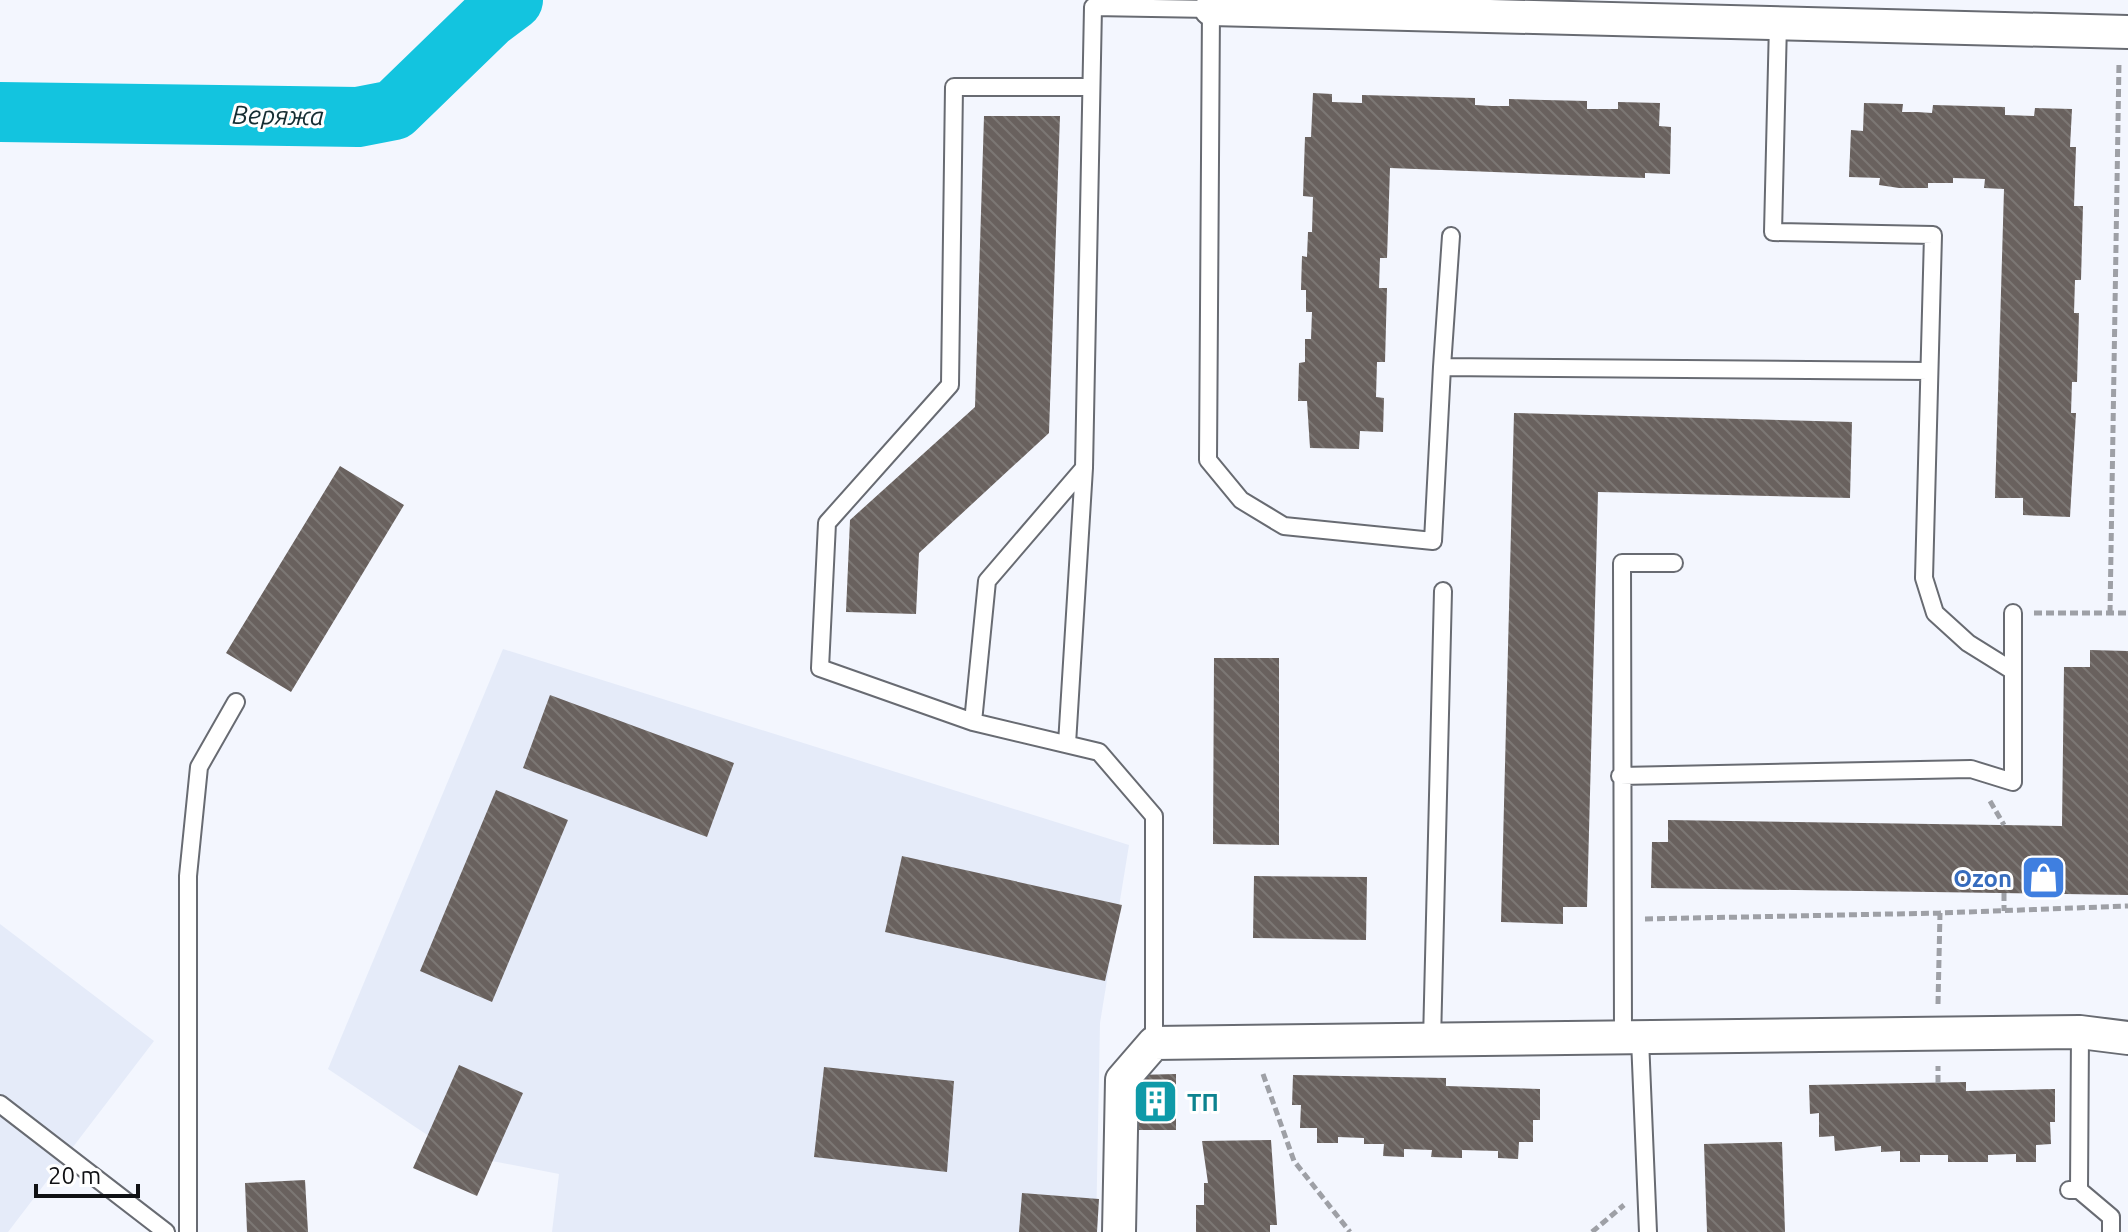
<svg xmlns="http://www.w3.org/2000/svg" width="2128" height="1232" font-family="Ubuntu,sans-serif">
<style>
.built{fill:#e5ebf9}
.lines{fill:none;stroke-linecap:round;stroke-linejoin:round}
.river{stroke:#13c4df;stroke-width:60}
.building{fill:url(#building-back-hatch)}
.lane-casing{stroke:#686b72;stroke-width:20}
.street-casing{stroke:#686b72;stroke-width:36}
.path{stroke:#9ea0a6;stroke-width:5;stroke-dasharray:8 4;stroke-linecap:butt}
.lane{stroke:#fff;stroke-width:16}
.street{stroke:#fff;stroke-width:32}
.labels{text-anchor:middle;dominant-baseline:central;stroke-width:6;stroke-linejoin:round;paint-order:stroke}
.shop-label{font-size:24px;font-weight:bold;fill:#366cbe;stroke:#fff;text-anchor:end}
.culture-label{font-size:24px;font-weight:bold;fill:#0d838f;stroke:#fff;text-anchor:start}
.water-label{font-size:26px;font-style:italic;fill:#162e33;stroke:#fff}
</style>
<defs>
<pattern id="building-back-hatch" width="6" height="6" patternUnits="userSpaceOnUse" patternTransform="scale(2)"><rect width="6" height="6" fill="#69615e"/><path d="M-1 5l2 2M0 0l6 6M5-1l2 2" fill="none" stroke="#7c7774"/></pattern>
</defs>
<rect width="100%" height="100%" fill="#f3f6fe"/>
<path class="built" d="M503,649L1129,845L1100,1023L1096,1232H552L559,1174L456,1154L328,1069Z
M0,924L154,1041L8,1232H0Z"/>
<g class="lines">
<path class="river" d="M0,112L358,117L394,110L489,18L513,0"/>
</g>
<path class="building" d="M1313,93L1332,94V102L1362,103V95L1475,98V105L1492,106H1509V99L1587,101V109H1618V102L1660,103L1659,126L1671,127L1670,174L1645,173V178L1390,168L1387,258H1380L1379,288H1387L1385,362H1377L1376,397L1384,398L1383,432L1360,431L1359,449L1310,448L1307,401H1298L1299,363L1305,362V339H1311L1312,312H1306V290H1301L1302,256L1307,257L1308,232H1312L1313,197L1303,196L1305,137H1311Z
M1864,103L1903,104L1902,112H1917L1932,113L1933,105L2005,107V115L2034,116L2035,108L2072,109L2070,147H2076L2074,206H2083L2081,280H2075L2074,313H2079L2077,382H2072L2071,413H2076L2070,517L2023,515V498H1995L2004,189L1984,188L1985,179L1953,178V183H1928V188H1899L1879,185L1880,178L1849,177L1851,130L1863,131Z
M984,116H1060L1049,433L919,553L916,614L846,612L850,520L975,407Z
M1514,413L1852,422L1850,498L1598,492L1587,907H1563V924L1501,922Z
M340,466L404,505L291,692L226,653Z
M2090,650L2128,651V895L1651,888L1652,842H1668V820L2062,826L2064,667H2090Z
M1214,658H1279V845L1213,844Z
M550,695L734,763L707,837L523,768Z
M496,790L568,820L492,1002L420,971Z
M902,856L1122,905L1105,981L885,932Z
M1254,876L1367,877L1366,940L1253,938Z
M459,1065L523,1093L477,1196L413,1168Z
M824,1067L954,1081L947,1172L814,1157Z
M1176,1074V1130H1136V1075Z
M1293,1075L1446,1078V1086L1540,1089V1120H1533V1142H1519L1518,1159L1498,1158V1151L1462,1150V1158L1431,1157L1432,1150L1404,1149V1157L1383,1156L1384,1144H1364V1138L1338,1137V1143H1317V1128H1300L1301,1105H1292Z
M1966,1082V1091L2055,1089V1122H2050L2051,1144L2036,1145V1162H2016V1154L1988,1155V1162H1948V1155H1920V1162H1900V1151L1881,1152V1146L1835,1151L1834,1136L1819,1137V1113L1810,1114L1809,1085Z
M1271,1140L1277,1225H1270V1232H1196V1205H1204V1183H1208L1202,1141Z
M1782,1142L1785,1232H1707L1704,1144Z
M305,1180L308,1232H247L245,1183Z
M1022,1193L1099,1199L1097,1232H1019Z"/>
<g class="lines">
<defs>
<path id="lane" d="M1778,23L1773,232L1933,235L1924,578L1935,613L1968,643L2013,671
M1091,87H954L950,385L827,523L820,668L973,722L1099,752L1154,816V1043
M1442,367L1451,236
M973,722L987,581L1084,468
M1067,744L1084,468L1093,7L1211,9L1208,460L1241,500L1284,526L1433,541L1442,367L1929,371
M1620,776L1971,769L2013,782V613
M1623,1039L1622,563H1674
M1640,1039L1648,1232
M1432,1041L1443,591
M0,1104L166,1232
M2069,1190H2079L2080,1032
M2079,1190L2111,1217V1232
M188,1232V876L199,767L236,702"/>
<path id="street" d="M1211,9L2128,32
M1119,1232L1122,1080L1154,1043L2080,1032L2128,1038"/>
</defs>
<use href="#lane" class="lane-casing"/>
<use href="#street" class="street-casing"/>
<path class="path" d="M2034,613H2128
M2110,613L2119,62
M1990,801L2004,825
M2004,893V911
M1645,919L1940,913
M1938,1004L1940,913L2128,906
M1263,1074L1294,1161L1350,1232
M1938,1083V1066
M1592,1232L1624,1205"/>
<use href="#lane" class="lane"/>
<use href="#street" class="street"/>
</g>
<defs>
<symbol id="shop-square" viewBox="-11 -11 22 22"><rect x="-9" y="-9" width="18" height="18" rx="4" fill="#3f7fe0" stroke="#fff"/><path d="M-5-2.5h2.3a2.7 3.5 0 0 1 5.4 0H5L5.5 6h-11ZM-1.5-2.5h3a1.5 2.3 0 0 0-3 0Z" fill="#fff"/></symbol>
<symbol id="building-square" viewBox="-11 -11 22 22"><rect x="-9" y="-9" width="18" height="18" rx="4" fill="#0f9aa8" stroke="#fff"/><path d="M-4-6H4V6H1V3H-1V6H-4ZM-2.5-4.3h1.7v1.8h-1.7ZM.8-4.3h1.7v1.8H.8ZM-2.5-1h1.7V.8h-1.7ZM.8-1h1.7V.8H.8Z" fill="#fff"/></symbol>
</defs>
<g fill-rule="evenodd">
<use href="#shop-square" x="2018" y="852" width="51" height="51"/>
<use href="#building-square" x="1130" y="1076" width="51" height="51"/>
</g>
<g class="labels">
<g class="shop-label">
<text x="2012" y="878">Ozon</text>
</g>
<g class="culture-label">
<text x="1187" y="1102">ТП</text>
</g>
<g class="water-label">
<text transform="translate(278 115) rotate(1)">Веряжа</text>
</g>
</g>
<path d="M36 1184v12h102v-12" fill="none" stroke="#101114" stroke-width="4"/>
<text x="48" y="1184" font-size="24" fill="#101114" stroke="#ffffff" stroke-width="6" paint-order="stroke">20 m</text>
</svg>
